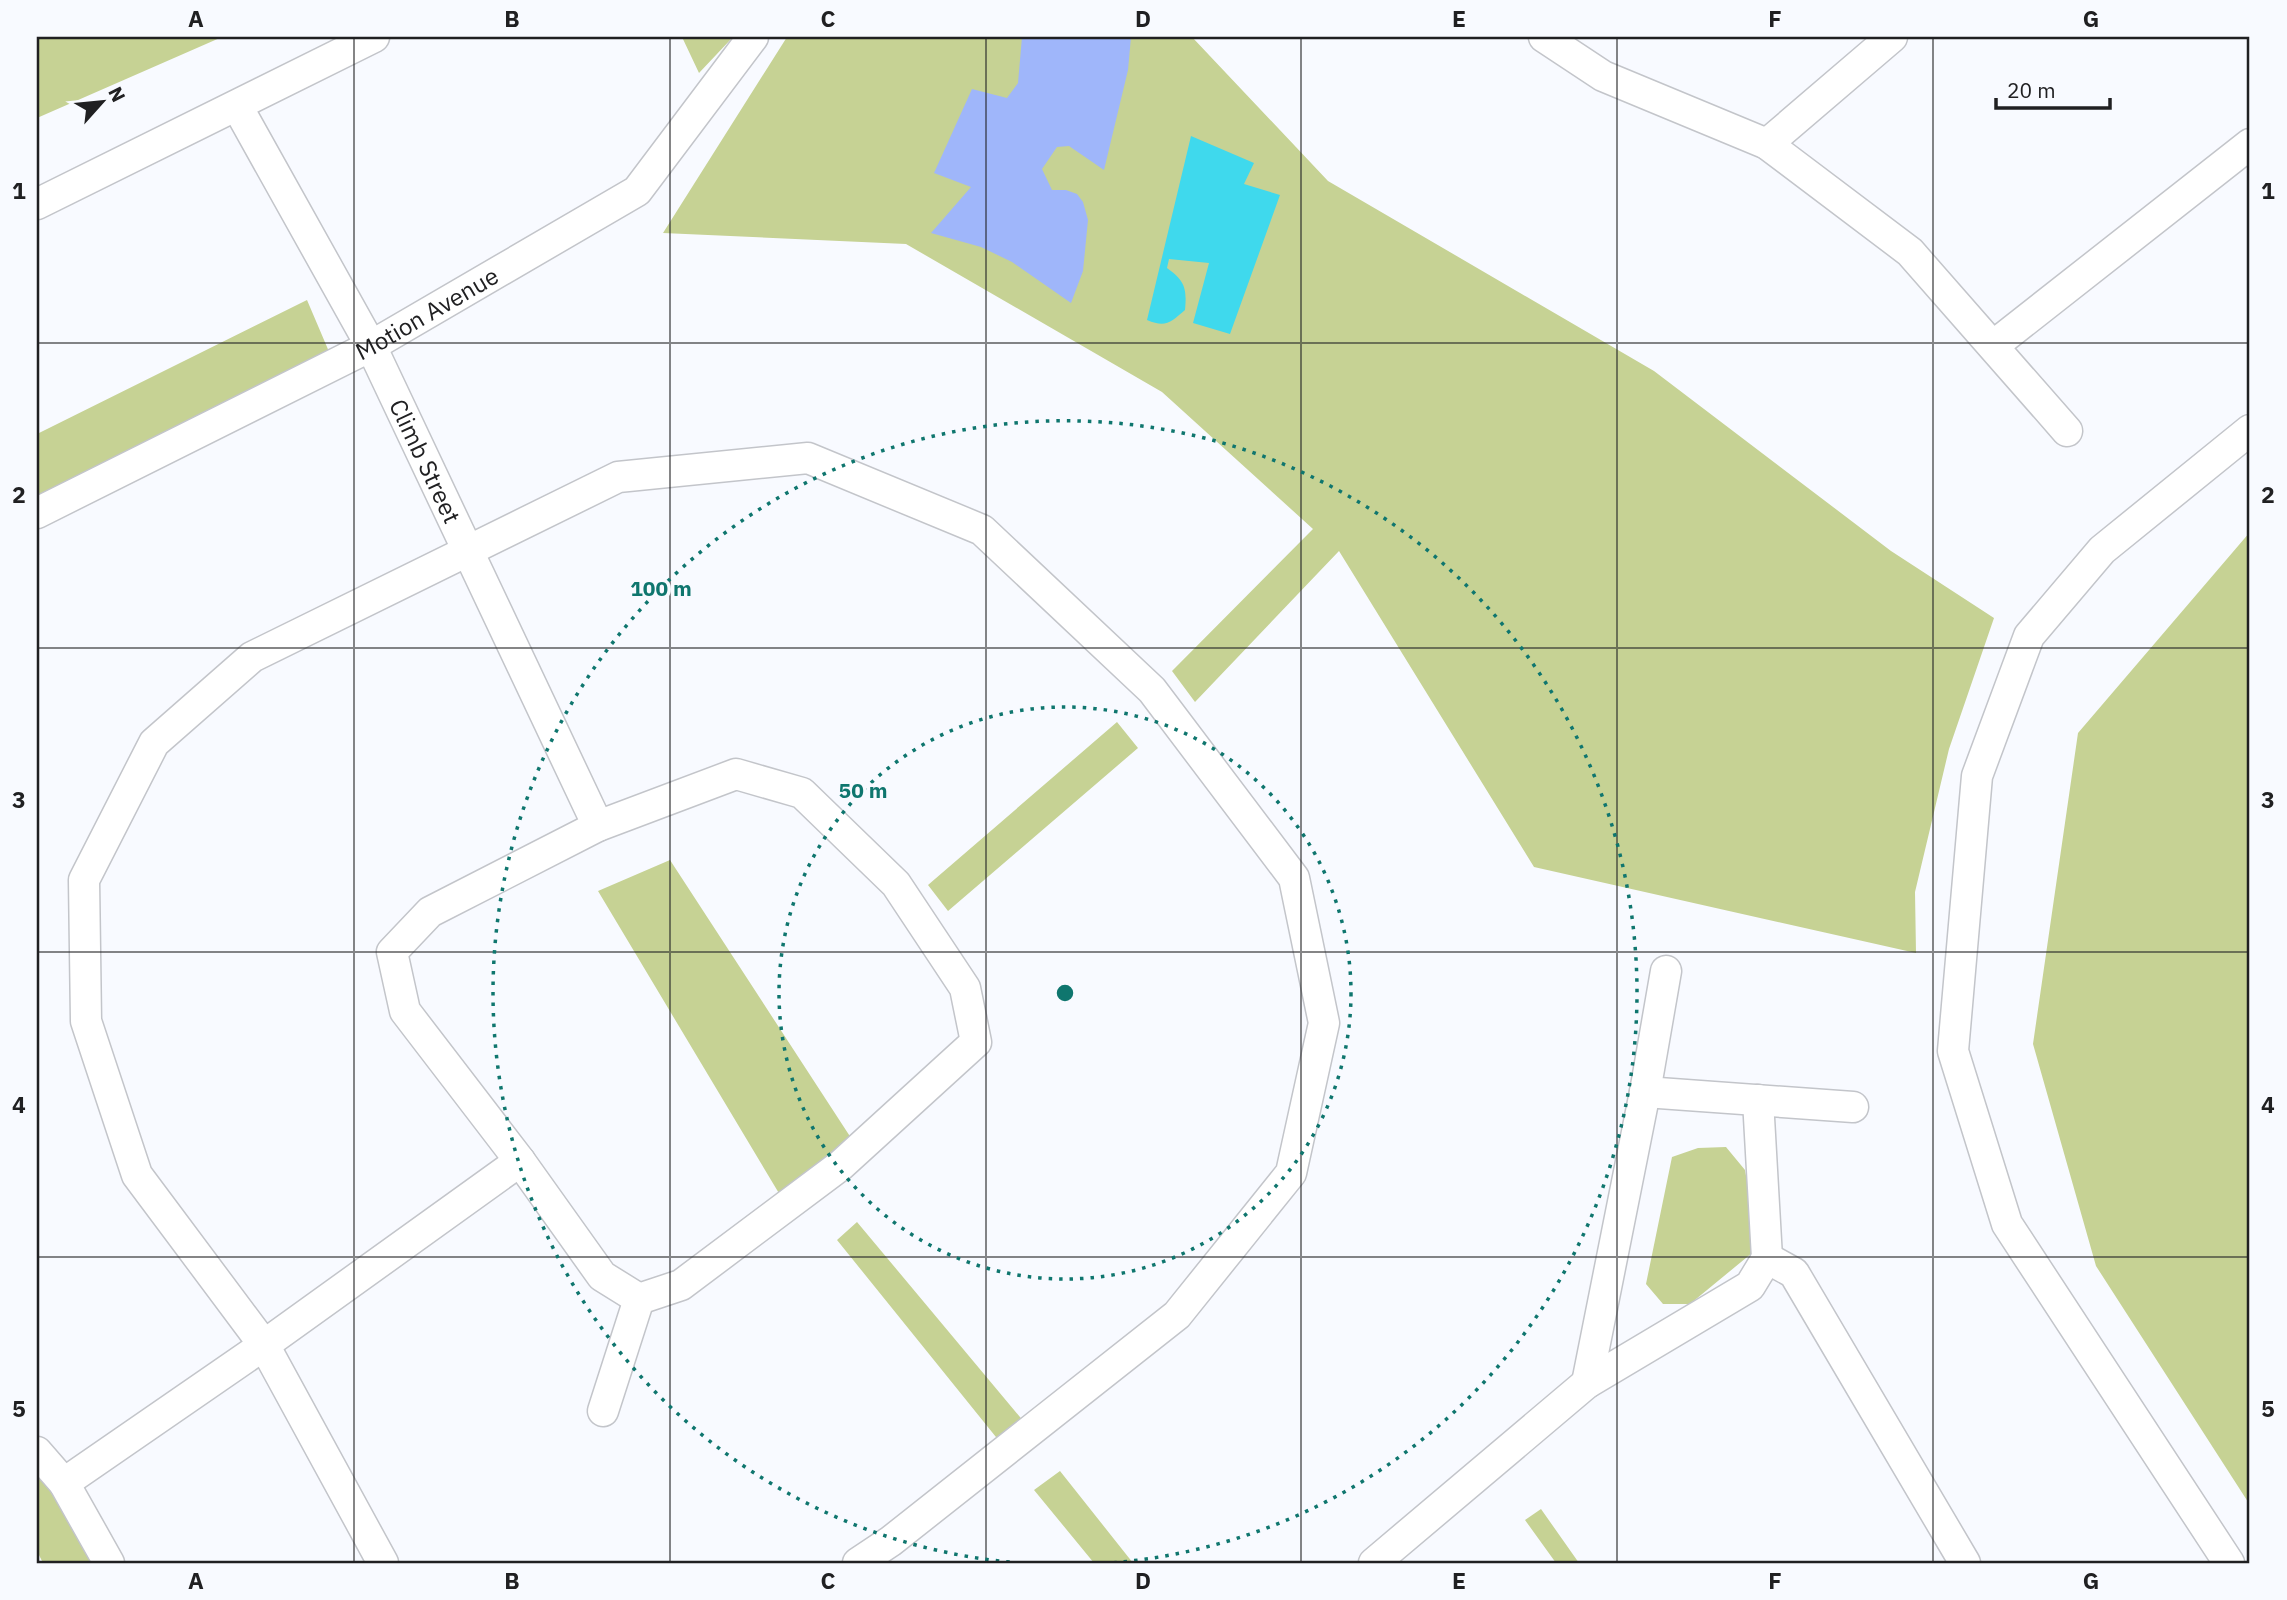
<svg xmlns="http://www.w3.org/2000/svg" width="2287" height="1600" font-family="'IBM Plex Sans',sans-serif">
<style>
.green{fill:#c6d294}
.water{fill:#3fd9ed}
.building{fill:#9fb6fa}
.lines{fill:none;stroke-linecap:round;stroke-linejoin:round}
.street-casing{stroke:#c3c5ca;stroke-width:33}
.street{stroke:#fff;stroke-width:30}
.grid{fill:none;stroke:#202022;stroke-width:2;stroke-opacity:0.55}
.ring{fill:none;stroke:#0f766e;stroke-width:3.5;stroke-dasharray:3.5 7}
.labels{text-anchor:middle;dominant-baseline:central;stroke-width:7;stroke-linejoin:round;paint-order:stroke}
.street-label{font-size:24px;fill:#202022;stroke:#f8faff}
.centre{fill:#0f766e;stroke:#f8faff;stroke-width:3.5}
.ring-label{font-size:21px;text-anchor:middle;font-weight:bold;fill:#0f766e;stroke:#f8faff;stroke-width:7;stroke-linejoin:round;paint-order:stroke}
.neatline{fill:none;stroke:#202022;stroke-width:2.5}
.grid-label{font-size:23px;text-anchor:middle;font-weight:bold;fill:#202022}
</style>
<rect width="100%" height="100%" fill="#f8faff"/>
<path class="green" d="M37,37H222L37,118Z
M682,37H733L699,73Z
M787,37H1192L1328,181L1654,371L1891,551L1994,618L1949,749L1915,892L1916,953L1534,867L1339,551L1195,702L1172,671L1313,529L1162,392L906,244L663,233Z
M307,300L330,354L37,498V434Z
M2250,532V1505L2096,1266L2033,1044L2078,733Z
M1117,722L1138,748L948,911L928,885Z
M670,860L853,1141L780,1195L598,891Z
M1726,1147L1745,1170L1756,1231L1752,1253L1690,1304H1663L1646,1284L1672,1157L1698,1148Z
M857,1222L1025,1423L1000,1442L837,1240Z
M37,1469L56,1493L97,1563H43L37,1551Z
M1060,1471L1133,1563H1094L1034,1490Z
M1541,1509L1579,1563H1556L1525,1520Z"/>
<path class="water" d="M1191,136L1254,163L1244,184L1280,195L1230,334L1193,323L1209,263L1169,259L1167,268C1185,281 1187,288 1185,310C1171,322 1166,328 1147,320Z"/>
<path class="building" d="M1022,37H1131L1128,70L1104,170L1069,146L1057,147L1042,169L1052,190H1066L1077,194L1083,202L1088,220L1083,271L1071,303L1012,262L981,247L931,233L971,187L934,173L972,89L1007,98L1018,83Z"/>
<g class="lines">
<defs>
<g id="street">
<path d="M1544,37L1603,76L1767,144L1910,252L2067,431"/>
<path id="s1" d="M237,106L371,346L598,826"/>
<path d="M1767,144L1892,37"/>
<path d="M37,204L374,37"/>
<path d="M1993,346L2250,144"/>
<path id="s2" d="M37,513L371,346L637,191L753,37"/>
<path d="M736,774L802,793L896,884L965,988L976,1042L841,1165L681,1285L639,1299L602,1276L520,1161L405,1011L392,952L430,912L598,826Z"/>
<path d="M1645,1092L1853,1107"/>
<path d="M1758,1100L1767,1258"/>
<path d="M1587,1383L1645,1092L1666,971"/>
<path d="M603,1411L639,1299"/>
<path d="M37,1452L64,1483L109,1563"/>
<path d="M64,1483L264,1345L520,1161"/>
<path d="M383,1563L264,1345L137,1175L86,1021L84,880L154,743L252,657L618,477L808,458L982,530L1152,690L1294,878L1324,1023L1291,1173L1177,1315L891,1541L858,1563"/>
<path d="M1374,1563L1587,1383L1750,1286L1767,1258L1794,1273L1965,1563"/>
<path d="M2229,1563L2007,1224L1953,1051L1977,776L2029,636L2102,550L2250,430"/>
</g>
</defs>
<use href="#street" class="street-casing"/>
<use href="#street" class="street"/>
</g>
<path class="grid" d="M354,37V1563M670,37V1563M986,37V1563M1301,37V1563M1617,37V1563M1933,37V1563M37,343H2250M37,648H2250M37,952H2250M37,1257H2250"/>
<g class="ring">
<circle cx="1065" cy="993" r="286"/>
<path d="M1020 1563A572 572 0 1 1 1110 1563"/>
</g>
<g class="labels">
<g class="street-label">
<text stroke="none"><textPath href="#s2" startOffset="438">Motion Avenue</textPath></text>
<text stroke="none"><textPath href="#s1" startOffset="402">Climb Street</textPath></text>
</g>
</g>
<circle cx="1065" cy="993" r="10" class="centre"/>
<g class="ring-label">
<text x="661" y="596">100 m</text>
<text x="863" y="798">50 m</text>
</g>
<rect width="2287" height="1600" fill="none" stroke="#f8faff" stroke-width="77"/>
<g transform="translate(102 102) rotate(63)" stroke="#f8faff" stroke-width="5" paint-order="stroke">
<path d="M0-5L12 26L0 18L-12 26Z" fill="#202022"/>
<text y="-10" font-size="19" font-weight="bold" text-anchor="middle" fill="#202022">N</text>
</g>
<path d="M1996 98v10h114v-10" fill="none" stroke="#202022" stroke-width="3.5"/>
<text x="2007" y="98" font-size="21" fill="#202022" stroke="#f8faff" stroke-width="5" paint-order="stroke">20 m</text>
<rect x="38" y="38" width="2210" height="1524" class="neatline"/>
<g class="grid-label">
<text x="196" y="27">A</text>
<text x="512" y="27">B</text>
<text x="828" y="27">C</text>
<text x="1143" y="27">D</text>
<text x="1459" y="27">E</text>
<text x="1775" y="27">F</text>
<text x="2091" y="27">G</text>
<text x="19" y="199">1</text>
<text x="2268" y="199">1</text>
<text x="19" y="503">2</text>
<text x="2268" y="503">2</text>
<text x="19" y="808">3</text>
<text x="2268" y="808">3</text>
<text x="19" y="1113">4</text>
<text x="2268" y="1113">4</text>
<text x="19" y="1417">5</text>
<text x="2268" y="1417">5</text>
<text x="196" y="1589">A</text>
<text x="512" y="1589">B</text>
<text x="828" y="1589">C</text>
<text x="1143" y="1589">D</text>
<text x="1459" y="1589">E</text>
<text x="1775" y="1589">F</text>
<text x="2091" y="1589">G</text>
</g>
</svg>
